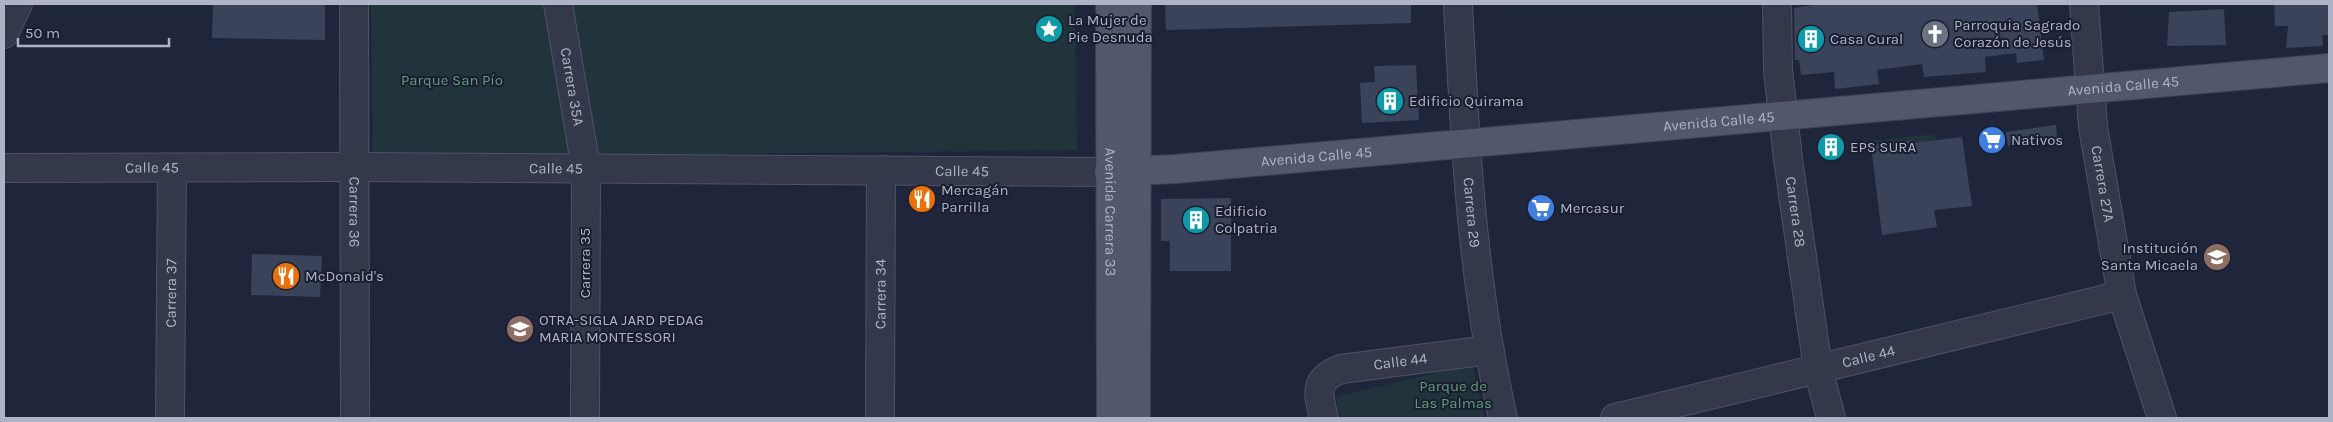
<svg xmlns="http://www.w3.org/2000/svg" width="2333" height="422" font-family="Karla,sans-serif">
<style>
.green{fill:#21343c}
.building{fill:#3b435b}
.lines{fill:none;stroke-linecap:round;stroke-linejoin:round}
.minor-casing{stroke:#4e5366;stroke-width:30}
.major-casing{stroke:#3d4255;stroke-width:30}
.minor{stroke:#33384b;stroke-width:28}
.major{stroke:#51576c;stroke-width:28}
.labels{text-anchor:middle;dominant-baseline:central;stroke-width:4;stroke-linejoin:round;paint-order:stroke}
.poi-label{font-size:15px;fill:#aeb3c8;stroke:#191e30;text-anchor:start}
.park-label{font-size:15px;fill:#639b7b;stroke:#191e30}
.street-label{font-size:15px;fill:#aeb3c8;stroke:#191e30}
</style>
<rect width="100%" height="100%" fill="#1f263b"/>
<path class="green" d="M371,4H1075L1077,150L373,158Z
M1935,134L1938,158L1915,157L1913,140L1868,145V141Z
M1472,364L1485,418H1341L1336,397Z"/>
<path class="building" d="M213,4H325V40L212,38Z
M1165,4H1411V23L1166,30Z
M1820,4H2037L2044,60L2017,63L2016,53L1985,57L1986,72L1924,77L1922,64L1877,70L1879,84L1835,89L1834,72L1801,75L1799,60H1795L1794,8Z
M2274,4H2329V35H2322L2323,46L2286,48L2288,26H2275Z
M2224,9L2226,45L2167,46L2169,12Z
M1416,65L1419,120L1362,123L1360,83L1375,82L1374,66Z
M2056,125L2057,140L2008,146L2006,132Z
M1962,137L1972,206L1934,210L1937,227L1882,235L1871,145L1913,140V143Z
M1231,198V271H1170V241H1161V199Z
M252,254L322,256L320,297L251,295Z"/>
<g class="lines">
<defs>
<g id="minor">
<path id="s1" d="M354,4L355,418"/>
<path id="s2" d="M558,4L586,168L585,418"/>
<path id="s3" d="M1458,4C1465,144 1472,281 1503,418"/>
<path id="s4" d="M1777,4L1778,70L1788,159L1818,369L1831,418"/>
<path id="s5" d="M2084,4L2093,127L2122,295L2162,418"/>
<path d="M4,34L18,4"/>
<path id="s6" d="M4,168L354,167L1109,172"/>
<path id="s7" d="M170,418L172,168"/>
<path id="s8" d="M880,418L881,170"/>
<path id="s9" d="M1324,418C1318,393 1313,380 1341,369L1489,350"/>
<path id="s10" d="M1615,418L2122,295"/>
</g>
<g id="major">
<path id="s11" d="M1110,4L1111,418"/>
<path id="s12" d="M1109,172L1175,169L2329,68"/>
<path d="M1136,418L1137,4"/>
</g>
</defs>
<use href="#minor" class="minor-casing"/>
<use href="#major" class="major-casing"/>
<use href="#minor" class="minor"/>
<use href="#major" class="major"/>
</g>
<defs>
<symbol id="sight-disc" viewBox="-11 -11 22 22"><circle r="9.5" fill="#0f9aa8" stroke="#191e30"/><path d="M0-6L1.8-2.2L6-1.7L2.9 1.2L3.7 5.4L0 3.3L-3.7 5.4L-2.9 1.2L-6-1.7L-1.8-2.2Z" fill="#fff"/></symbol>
<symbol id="church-disc" viewBox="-11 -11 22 22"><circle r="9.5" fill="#6b7280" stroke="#191e30"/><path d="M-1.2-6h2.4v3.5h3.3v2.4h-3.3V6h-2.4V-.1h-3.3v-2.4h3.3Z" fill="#fff"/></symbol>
<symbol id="building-disc" viewBox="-11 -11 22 22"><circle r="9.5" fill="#0f9aa8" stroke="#191e30"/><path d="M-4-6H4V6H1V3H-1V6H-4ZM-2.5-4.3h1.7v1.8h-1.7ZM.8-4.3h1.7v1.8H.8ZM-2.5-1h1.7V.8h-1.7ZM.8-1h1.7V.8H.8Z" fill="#fff"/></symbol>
<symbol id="supermarket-disc" viewBox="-11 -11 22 22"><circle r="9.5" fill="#3f7fe0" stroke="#191e30"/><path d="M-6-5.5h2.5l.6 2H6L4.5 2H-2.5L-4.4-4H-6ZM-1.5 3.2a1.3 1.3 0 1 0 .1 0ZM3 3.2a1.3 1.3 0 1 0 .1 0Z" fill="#fff"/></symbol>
<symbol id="restaurant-disc" viewBox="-11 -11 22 22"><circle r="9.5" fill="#e8710a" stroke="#191e30"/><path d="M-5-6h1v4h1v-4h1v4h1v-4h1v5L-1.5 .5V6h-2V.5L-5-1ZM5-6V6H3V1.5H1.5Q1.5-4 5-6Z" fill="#fff"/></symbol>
<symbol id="school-disc" viewBox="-11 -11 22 22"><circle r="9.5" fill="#8d6e63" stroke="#191e30"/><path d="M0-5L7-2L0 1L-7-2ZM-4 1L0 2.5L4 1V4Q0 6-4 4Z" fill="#fff"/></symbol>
</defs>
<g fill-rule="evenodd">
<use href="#sight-disc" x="1033" y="13" width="32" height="32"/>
<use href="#church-disc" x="1919" y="18" width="32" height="32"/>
<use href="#building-disc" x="1795" y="23" width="32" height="32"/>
<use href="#building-disc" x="1374" y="85" width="32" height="32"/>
<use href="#supermarket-disc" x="1976" y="124" width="32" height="32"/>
<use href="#building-disc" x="1815" y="131" width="32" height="32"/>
<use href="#restaurant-disc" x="906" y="183" width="32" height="32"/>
<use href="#supermarket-disc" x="1525" y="192" width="32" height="32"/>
<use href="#building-disc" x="1180" y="204" width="32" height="32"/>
<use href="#school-disc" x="2201" y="241" width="32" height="32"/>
<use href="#restaurant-disc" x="270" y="260" width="32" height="32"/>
<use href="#school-disc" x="504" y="313" width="32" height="32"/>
</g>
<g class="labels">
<g class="poi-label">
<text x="1068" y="20">La Mujer de<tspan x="1068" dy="17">Pie Desnuda</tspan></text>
<text x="1954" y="25">Parroquia Sagrado<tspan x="1954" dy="17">Corazón de Jesús</tspan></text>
<text x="1830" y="39">Casa Cural</text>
<text x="1409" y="101">Edificio Quirama</text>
<text x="2011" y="140">Nativos</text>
<text x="1850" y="147">EPS SURA</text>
<text x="941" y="190">Mercagán<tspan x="941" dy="17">Parrilla</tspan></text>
<text x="1560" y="208">Mercasur</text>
<text x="1215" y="211">Edificio<tspan x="1215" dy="17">Colpatria</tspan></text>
<text x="2198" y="248" text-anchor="end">Institución<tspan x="2198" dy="17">Santa Micaela</tspan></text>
<text x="305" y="276">McDonald's</text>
<text x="539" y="320">OTRA-SIGLA JARD PEDAG<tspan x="539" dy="17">MARIA MONTESSORI</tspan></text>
</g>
<g class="park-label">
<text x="452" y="80">Parque San Pío</text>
<text x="1453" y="386">Parque de<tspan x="1453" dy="17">Las Palmas</tspan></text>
</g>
<g class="street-label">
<text stroke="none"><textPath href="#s2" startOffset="84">Carrera 35A</textPath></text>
<text stroke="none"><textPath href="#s12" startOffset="1018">Avenida Calle 45</textPath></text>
<text stroke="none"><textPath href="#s12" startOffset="612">Avenida Calle 45</textPath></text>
<text stroke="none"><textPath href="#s12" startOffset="208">Avenida Calle 45</textPath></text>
<text stroke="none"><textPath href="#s6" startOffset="148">Calle 45</textPath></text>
<text stroke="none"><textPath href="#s6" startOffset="552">Calle 45</textPath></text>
<text stroke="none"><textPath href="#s6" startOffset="958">Calle 45</textPath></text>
<text stroke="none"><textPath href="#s5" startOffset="181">Carrera 27A</textPath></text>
<text stroke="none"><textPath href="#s1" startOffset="208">Carrera 36</textPath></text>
<text stroke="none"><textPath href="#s11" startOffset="208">Avenida Carrera 33</textPath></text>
<text stroke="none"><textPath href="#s3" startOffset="209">Carrera 29</textPath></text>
<text stroke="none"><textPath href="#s4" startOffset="209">Carrera 28</textPath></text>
<text transform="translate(585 263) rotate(-90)">Carrera 35</text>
<text stroke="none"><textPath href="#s7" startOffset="125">Carrera 37</textPath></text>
<text stroke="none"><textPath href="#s8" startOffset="124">Carrera 34</textPath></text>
<text stroke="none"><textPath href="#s10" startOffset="261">Calle 44</textPath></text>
<text stroke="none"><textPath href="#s9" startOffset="120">Calle 44</textPath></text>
</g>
</g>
<rect width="2333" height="422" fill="none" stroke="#aeb3c8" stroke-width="10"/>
<path d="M18 38v8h151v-8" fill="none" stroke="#aeb3c8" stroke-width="2.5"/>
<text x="25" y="38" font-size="15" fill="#aeb3c8" stroke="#191e30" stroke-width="4" paint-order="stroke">50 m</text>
</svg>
